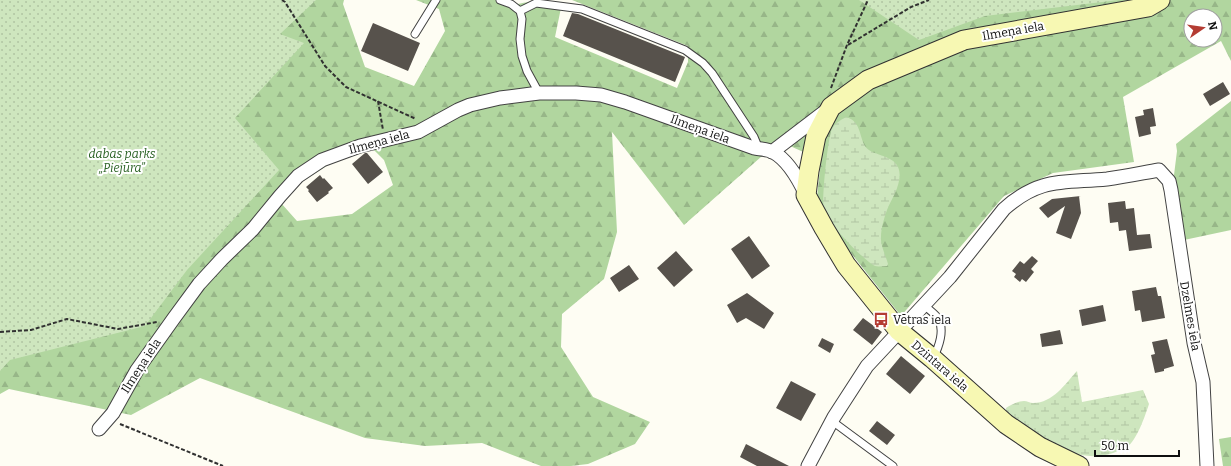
<svg xmlns="http://www.w3.org/2000/svg" width="1231" height="466" font-family="Bitter,serif">
<style>
.forest{fill:url(#forest-firs);fill-rule:evenodd}
.wetland{fill:url(#wetland-marsh)}
.park{fill:url(#park-dots)}
.building{fill:#57524c}
.lines{fill:none;stroke-linecap:round;stroke-linejoin:round}
.lane-casing{stroke:#424242;stroke-width:9}
.street-casing{stroke:#424242;stroke-width:15}
.secondary-casing{stroke:#313131;stroke-width:21}
.path{stroke:#313131;stroke-width:2;stroke-dasharray:4 2;stroke-linecap:butt}
.lane{stroke:#fff;stroke-width:7}
.street{stroke:#fff;stroke-width:13}
.secondary{stroke:#f7f8b3;stroke-width:19}
.labels{text-anchor:middle;dominant-baseline:central;stroke-width:4;stroke-linejoin:round;paint-order:stroke}
.street-label{font-size:12px;fill:#0f0f0f;stroke:#fff}
.park-label{font-size:12px;font-style:italic;fill:#2a6224;stroke:#fff}
.poi-label{font-size:12px;fill:#0f0f0f;stroke:#fff;text-anchor:start}
</style>
<defs>
<pattern id="forest-firs" width="22" height="20" patternUnits="userSpaceOnUse"><rect width="22" height="20" fill="#b1d69f"/><path d="M5 1l3.5 6h-7zM16 11l3.5 6h-7z" fill="#97b688"/></pattern>
<pattern id="wetland-marsh" width="20" height="14" patternUnits="userSpaceOnUse"><rect width="20" height="14" fill="#cee6be"/><path d="M1 5h8M5 5V1M11 12h8M15 12V8" fill="none" stroke="#b0c4a2"/></pattern>
<pattern id="park-dots" width="8" height="8" patternUnits="userSpaceOnUse"><rect width="8" height="8" fill="#cee6be"/><path d="M2 2h.1M6 6h.1" fill="none" stroke="#b0c4a2" stroke-width="1.8" stroke-linecap="round"/></pattern>
</defs>
<rect width="100%" height="100%" fill="#fefdf3"/>
<path class="forest" d="M0,0H344L343,4L365,67L414,86L445,31L439,9L416,0H509L518,4C534,0 546,1 562,3L555,37L677,88L688,62V46L572,0H1231V61L1221,41L1123,97L1134,162L1053,173L1004,196L901,316L827,223L817,197L821,160L779,141L684,225L612,132L617,232L604,279L562,314L561,347L593,397L650,422L635,444L588,464L571,466H541L482,443L425,446L365,438L200,378L131,415L9,389L0,394ZM1191,16H1215V40H1191ZM372,148L384,160L393,185L352,214L297,221L281,203L303,181L328,165Z
M1231,101V230L1184,240L1174,175L1177,151L1176,144Z
M1231,437V466H1223L1219,439Z"/>
<path class="wetland" d="M846,117C861,121 859,136 865,146C871,156 892,154 898,167C904,181 892,198 887,210C884,218 881,229 881,237C880,245 886,256 888,264L887,266C883,266 878,267 875,266C863,260 827,222 824,210C821,202 828,136 832,129C835,123 841,120 846,117Z
M1077,371L1082,402L1143,390L1149,404C1145,416 1137,440 1127,447C1123,450 1117,451 1113,453C1073,466 1036,436 1006,414V408C1011,405 1018,401 1024,401C1027,401 1030,403 1033,403C1053,403 1065,384 1077,371Z"/>
<path class="park" d="M0,0H316L280,34L304,43L235,118L279,170L187,270L145,326L10,360L0,371Z
M859,0H1119L985,16L919,40Z"/>
<path class="building" d="M572,13L578,14L685,57L675,82L563,36Z
M373,23L420,43L408,71L361,51Z
M1223,82L1230,94L1210,106L1203,94Z
M1153,108L1156,126L1150,127L1151,134L1139,137L1135,117L1144,115L1143,110Z
M365,153H367L383,172L368,184L352,164Z
M320,175L323,179L324,178L333,188L328,192L329,193L317,202L308,191L309,190L306,187Z
M1079,196L1081,213L1071,239L1056,233L1065,206L1048,218L1039,208L1052,199L1081,196Z
M1125,201L1126,209L1134,208L1137,235L1150,234L1152,248L1129,251L1126,230L1119,231L1118,222L1110,223L1108,203Z
M749,236L770,266L752,279L731,249Z
M676,251L693,270L674,287L657,268Z
M1032,256L1038,261L1031,269L1034,272L1026,282L1022,279L1020,282L1014,277L1016,274L1012,271L1020,261L1024,264Z
M629,265L639,279L619,292L610,278Z
M1156,287L1158,296H1161L1165,318L1142,322L1140,310L1135,311L1132,291Z
M747,293L774,313L764,329L746,318L737,323L727,305Z
M1103,305L1106,321L1082,326L1079,310Z
M863,318L882,332L872,345L853,330Z
M1060,330L1063,344L1042,347L1040,334Z
M822,338L834,344L830,353L818,346Z
M1167,339L1174,366L1164,369V371L1155,373L1151,355L1155,354L1152,342Z
M901,356L925,376L910,394L886,374Z
M791,381L816,394L801,421L776,408Z
M877,421L895,435L887,445L869,431Z
M746,444L789,466H757L740,457Z"/>
<g class="lines">
<defs>
<path id="lane" d="M500,0L511,4L520,11L522,19L520,39L522,56L527,71L539,93
M520,11L536,3L582,9L685,50L703,63L712,73L754,137L759,149
M415,34L436,0
M924,305C928,309 934,313 938,318C945,330 939,347 933,358
M832,421L893,466"/>
<path id="street" d="M772,152L827,110
M99,429L113,413L137,370L174,318L199,284L222,259L253,229L280,196L298,176L322,160L360,146L418,132L458,110L470,105L500,98L539,93H576L601,95L625,102L754,148C759,149 768,149 773,152C788,160 799,180 806,195
M808,466L834,417L867,366L950,277L1004,209C1040,177 1063,183 1107,179C1124,177 1142,173 1159,170L1169,181L1171,190L1194,343L1203,382L1207,466"/>
<path id="secondary" d="M1079,466L1040,447L1006,424L932,358L899,331L846,265L824,228L806,195L809,171L816,136L831,107L868,80L964,40L1148,7L1160,0"/>
</defs>
<use href="#lane" class="lane-casing"/>
<use href="#street" class="street-casing"/>
<use href="#secondary" class="secondary-casing"/>
<path class="path" d="M282,0L285,2L325,66L346,87L416,119
M848,45L911,7L929,0
M831,88L847,45L868,0
M378,101L383,130
M0,332L31,330L67,319L118,329L157,322
M120,424L223,466"/>
<use href="#lane" class="lane"/>
<use href="#street" class="street"/>
<use href="#secondary" class="secondary"/>
</g>
<defs>
<symbol id="bus-bare" viewBox="-9 -9 18 18"><path d="M-5-6H5V4H4V6H2V4H-2V6H-4V4H-5ZM-3.5-4V0h7V-4ZM-3.5 1.2v1.5H-2V1.2ZM2 1.2v1.5H3.5V1.2Z" fill="#b43c33" stroke="#fff" stroke-width="2.5" paint-order="stroke"/></symbol>
</defs>
<g fill-rule="evenodd">
<use href="#bus-bare" x="870" y="309" width="22" height="22"/>
</g>
<g class="labels">
<g class="street-label">
<text transform="translate(1013 31) rotate(-10)">Ilmeņa iela</text>
<text transform="translate(700 129) rotate(20)">Ilmeņa iela</text>
<text transform="translate(379 142) rotate(-15)">Ilmeņa iela</text>
<text transform="translate(1190 316) rotate(80)">Dzelmes iela</text>
<text transform="translate(141 366) rotate(-57)">Ilmeņa iela</text>
<text transform="translate(940 366) rotate(41)">Dzintara iela</text>
</g>
<g class="park-label">
<text x="122" y="154">dabas parks<tspan x="122" dy="14">„Piejūra”</tspan></text>
</g>
<g class="poi-label">
<text x="893" y="320">Vētras iela</text>
</g>
</g>
<g transform="translate(1203 28) rotate(77)"><circle r="19" fill="#ffffff" stroke="#9f9f9f"/>
<path d="M0-3L7 15L0 10L-7 15Z" fill="#b43c33"/>
<text y="-6" font-size="11" font-weight="bold" text-anchor="middle" fill="#0f0f0f">N</text>
</g>
<path d="M1095 450v6h84v-6" fill="none" stroke="#0f0f0f" stroke-width="2"/>
<text x="1101" y="450" font-size="12" fill="#0f0f0f" stroke="#ffffff" stroke-width="3" paint-order="stroke">50 m</text>
</svg>
